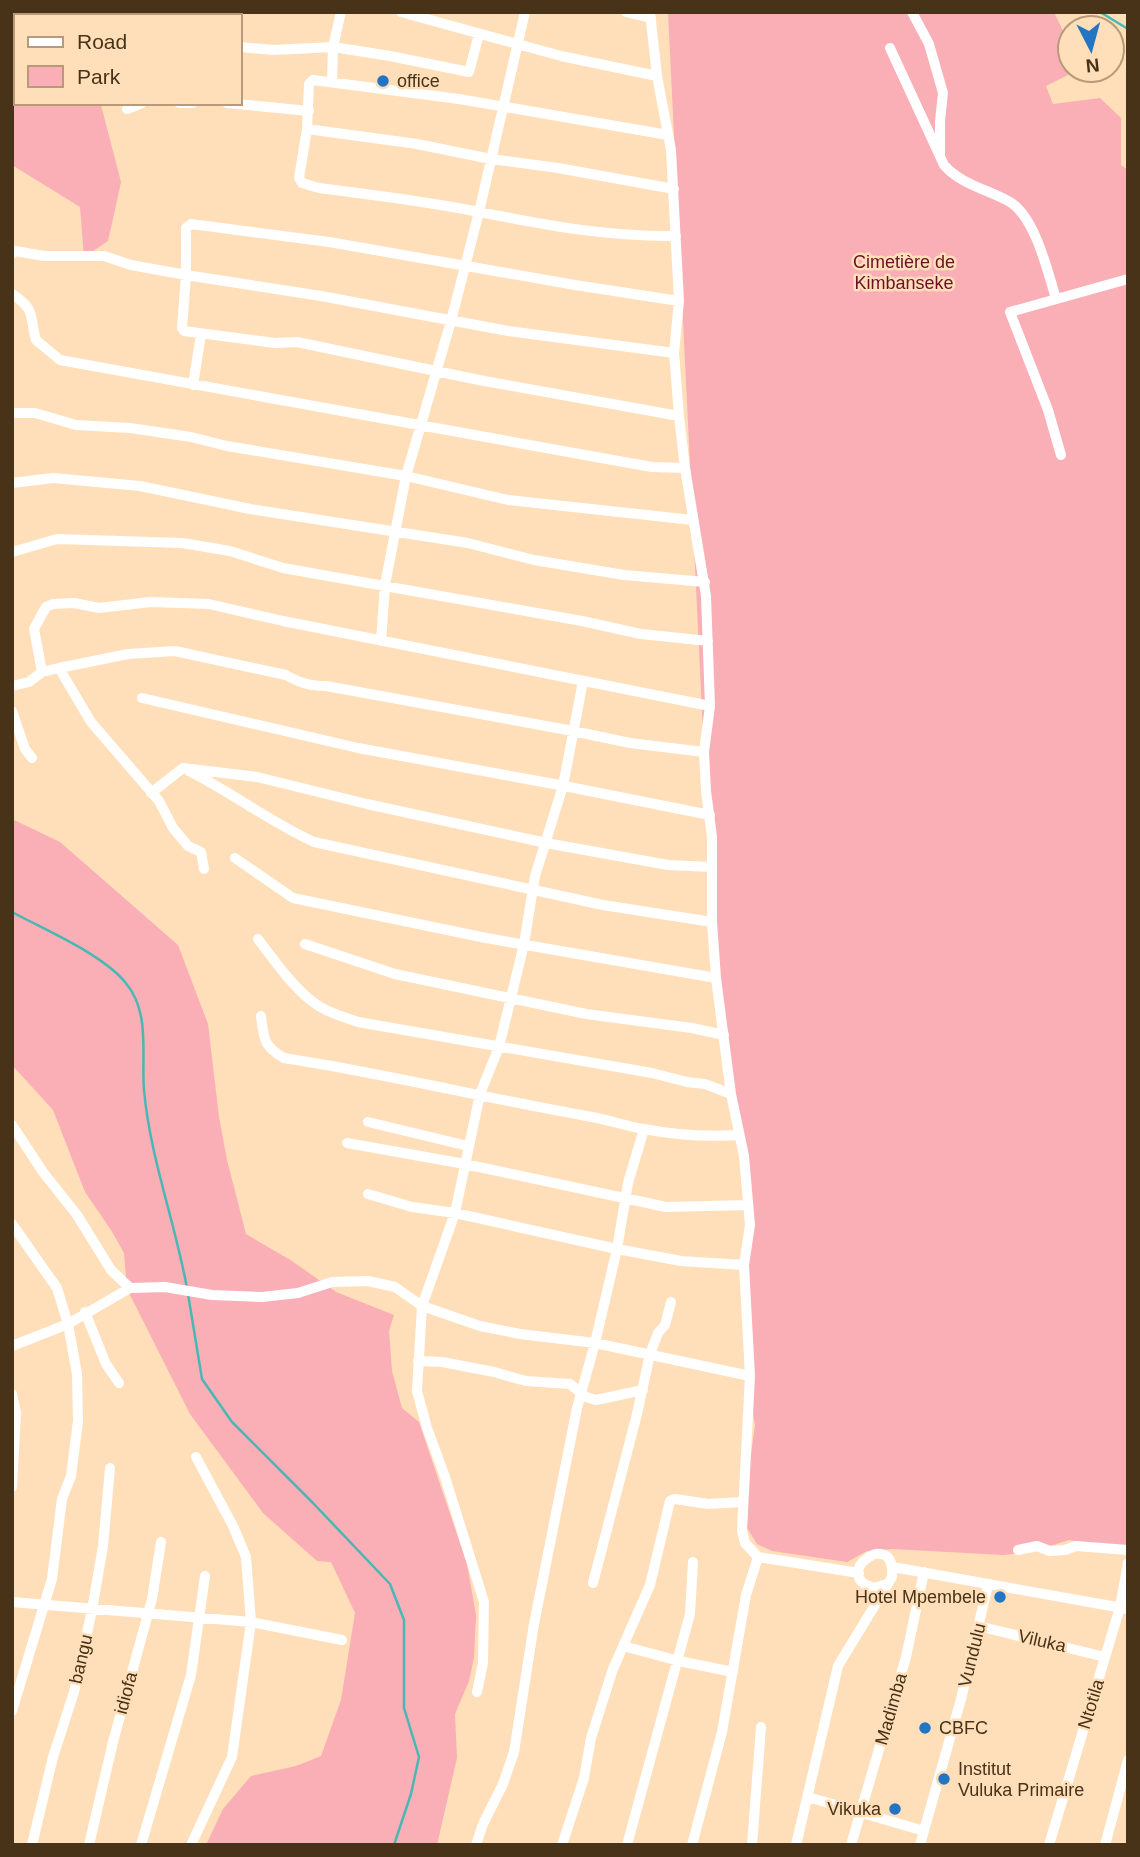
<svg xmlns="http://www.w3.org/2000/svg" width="1140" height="1857" font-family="Helvetica,sans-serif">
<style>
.green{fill:#faaeb6}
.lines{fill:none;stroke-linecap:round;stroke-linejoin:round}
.stream{stroke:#48b8b5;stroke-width:2.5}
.minor{stroke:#fff;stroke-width:10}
.poi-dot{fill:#2374c2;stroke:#ffdfba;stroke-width:2.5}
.labels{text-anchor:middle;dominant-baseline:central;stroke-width:5;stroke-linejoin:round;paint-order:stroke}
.poi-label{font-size:18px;fill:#483318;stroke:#ffdfba;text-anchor:start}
.park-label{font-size:18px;fill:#6c0f28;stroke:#ffdfba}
.street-label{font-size:18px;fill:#483318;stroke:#ffdfba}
</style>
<rect width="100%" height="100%" fill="#ffdfba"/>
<path class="green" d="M12,12H39V16H16V103L101,105L121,182L108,241L84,257L80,207L12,165Z
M668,12H1054L1064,33L1070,38V70L1068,75L1046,86L1053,104L1100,98L1121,118V165L1128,170V1545L1102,1546L1069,1540L1031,1552L1003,1555L892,1549L867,1551L847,1562L772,1551L757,1544L742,1520L755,1425L748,1386L744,1265L750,1225L724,1035L704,752Z
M12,819L60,842L178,945L208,1024L219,1117L227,1160L246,1234L292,1261L336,1292L394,1315L389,1331L392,1371L402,1408L419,1422L467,1564L476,1615L474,1658L469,1681L455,1714L457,1758L437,1845H206L223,1809L251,1776L296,1766L321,1756L341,1700L355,1613L331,1562L317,1561L263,1513L190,1414L127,1289L124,1253L111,1230L85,1192L53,1110L12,1065Z"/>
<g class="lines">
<path class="stream" d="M1100,12L1128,29
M12,912C45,930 102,954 125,982C151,1012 141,1054 144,1090C150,1157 175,1222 187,1288
M188,1294L202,1379L232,1422L313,1503L390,1584L404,1620V1708L419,1757L411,1794L394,1845"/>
<path class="minor" d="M100,12L109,16
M401,12L561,56L657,76
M626,12L651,18
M650,12L657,76L671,150L679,301L674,353L679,416L685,468L706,596L710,706L704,752L706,791L712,837V922L716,978L731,1094L744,1156L750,1225L744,1265L750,1376L742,1531L745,1543L758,1557L859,1573
M912,12L929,44L943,93L940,121V154
M240,47L274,50L333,47L390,56L469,72L479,34
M890,48L944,165C960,184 989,190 1010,202C1035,217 1048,272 1056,299
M332,82L333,47L341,12
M179,103H193
M227,103L309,111
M127,109L142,103
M307,129L417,144L491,159L558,168L674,189
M668,135L459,99L313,80L309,84L307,129L299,178L302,183L319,188C372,195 426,201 479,212C546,225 607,237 676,236
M12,254L15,251L44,256H104L131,265L186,275L321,296L508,331L674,353
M12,294C37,310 29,317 36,340L60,360L607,459L652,467L685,468
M679,301L575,285L329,242L191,224L186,228V275L182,328L184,331L275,343L297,342L479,380L679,416
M193,385L201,334
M12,413H35L76,425L130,428L191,437L227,446L406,476L508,500L693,520
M1061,455L1048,410L1010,312L1128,279
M12,483L53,478L140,486L250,509L468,543L534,560L624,575L705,582
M12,552L57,539L182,543L230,551L283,568L582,621L641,634L708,641
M381,641L385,585L406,476L451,321L479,212L525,12
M59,668L91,722L159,801L173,828L188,846L201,852L204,869
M42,672L34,629L46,607L53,604L74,603L99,608L150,602L209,604L283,621L710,706
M12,686L29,682L42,672L59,668L128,654L175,651L286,675C300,683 310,686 326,686L573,731L630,743L704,752
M142,698L358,748L554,784L710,815
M12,711L25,749L32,758
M189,771C233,793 270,822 314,842L603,905L712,922
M151,793L183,768L257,777L367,804L546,843L668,865L711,867
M235,858L293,898L486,938L716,978
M258,939C273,959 293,987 313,1002C326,1012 343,1017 358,1022L652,1073L687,1082L705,1084L731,1094
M305,944L395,974L586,1014L692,1028L724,1035
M261,1016C264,1039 263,1046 284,1058C388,1074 489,1099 592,1117C609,1120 626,1126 644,1129C675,1135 707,1137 739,1135
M368,1122L468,1146
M12,1125L43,1172L77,1215L111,1270L130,1288
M347,1143L465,1164L666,1207L748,1205
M368,1194L412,1207L455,1213L617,1249L681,1261L744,1265
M12,1224L57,1288L68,1324L77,1374L78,1421L71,1476L62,1499L52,1579L12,1711
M85,1312L106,1364L119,1383
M12,1346L68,1324L130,1288L165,1287L212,1295L262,1297L298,1293L332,1282L368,1281L395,1287L422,1306L480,1326L520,1334L595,1343L750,1376
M418,1361L442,1362L494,1372L526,1381L570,1384L586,1397L596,1400L643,1390
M12,1394L16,1413L12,1487
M1018,1550L1037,1546L1050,1551L1065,1550L1076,1546L1128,1550
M893,1567L1128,1609
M593,1583L637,1414L650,1354L658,1333L665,1325L671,1302
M12,1602L251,1622L342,1640
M978,1626L1105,1657
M623,1646L679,1661L733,1672
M477,1692L483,1663L484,1602L445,1477L427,1428L417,1391L422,1306L455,1213L480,1094L499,1047L524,944L535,876L563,786L583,681
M808,1797L924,1831
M32,1845L53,1757L74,1692L92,1610L103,1546L110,1468
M89,1845L113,1742L152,1599L161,1542
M141,1845L191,1675L205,1576
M191,1845L232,1757L251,1622L246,1557L233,1526L196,1457
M476,1845L483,1824L503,1784L514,1752L534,1624L577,1408L595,1343L617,1249L628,1183L644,1129
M562,1845L584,1778L591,1738L613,1669L650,1585L670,1501L675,1499L708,1504L742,1502
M627,1845L690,1614L693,1562
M692,1845L722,1732L746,1595L758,1557
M752,1845L761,1727
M796,1845L838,1666L892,1577C896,1525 828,1575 874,1588L887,1584
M851,1845L906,1657L924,1572
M920,1845L961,1699L988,1585
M1049,1845L1120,1607L1128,1563
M1105,1845L1128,1760"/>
</g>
<g class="poi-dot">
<circle cx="383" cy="81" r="7"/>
<circle cx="1000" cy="1597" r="7"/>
<circle cx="925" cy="1728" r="7"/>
<circle cx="944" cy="1779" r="7"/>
<circle cx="895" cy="1809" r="7"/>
</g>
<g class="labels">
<g class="poi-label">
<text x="397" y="81">office</text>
<text x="986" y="1597" text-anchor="end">Hotel Mpembele</text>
<text x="939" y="1728">CBFC</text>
<text x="958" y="1769">Institut<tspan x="958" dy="21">Vuluka Primaire</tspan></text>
<text x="881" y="1809" text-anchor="end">Vikuka</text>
</g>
<g class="park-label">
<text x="904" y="262">Cimetière de<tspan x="904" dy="21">Kimbanseke</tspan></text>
</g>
<g class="street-label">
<text transform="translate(1042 1641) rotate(13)">Viluka</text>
<text transform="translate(972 1655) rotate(-76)">Vundulu</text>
<text transform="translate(81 1659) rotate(-77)">bangu</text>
<text transform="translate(126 1693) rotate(-75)">idiofa</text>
<text transform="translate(1091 1704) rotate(-73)">Ntotila</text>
<text transform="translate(891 1709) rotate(-74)">Madimba</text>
</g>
</g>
<rect width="1140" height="1857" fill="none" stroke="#483318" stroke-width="28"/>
<rect x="14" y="14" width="228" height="91" fill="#ffdfba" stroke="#b69a79" stroke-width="2"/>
<rect x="28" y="37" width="35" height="10" fill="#ffffff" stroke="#b69a79" stroke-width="2"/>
<text x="77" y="49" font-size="21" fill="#483318">Road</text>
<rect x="28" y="66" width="35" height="21" fill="#faaeb6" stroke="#b69a79" stroke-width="2"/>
<text x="77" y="84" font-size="21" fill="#483318">Park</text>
<g transform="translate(1091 49) rotate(174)"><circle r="33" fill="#ffdfba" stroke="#b69a79" stroke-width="2"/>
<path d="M0-5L12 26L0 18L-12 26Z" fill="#2374c2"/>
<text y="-10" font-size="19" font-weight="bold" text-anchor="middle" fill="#483318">N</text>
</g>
</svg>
